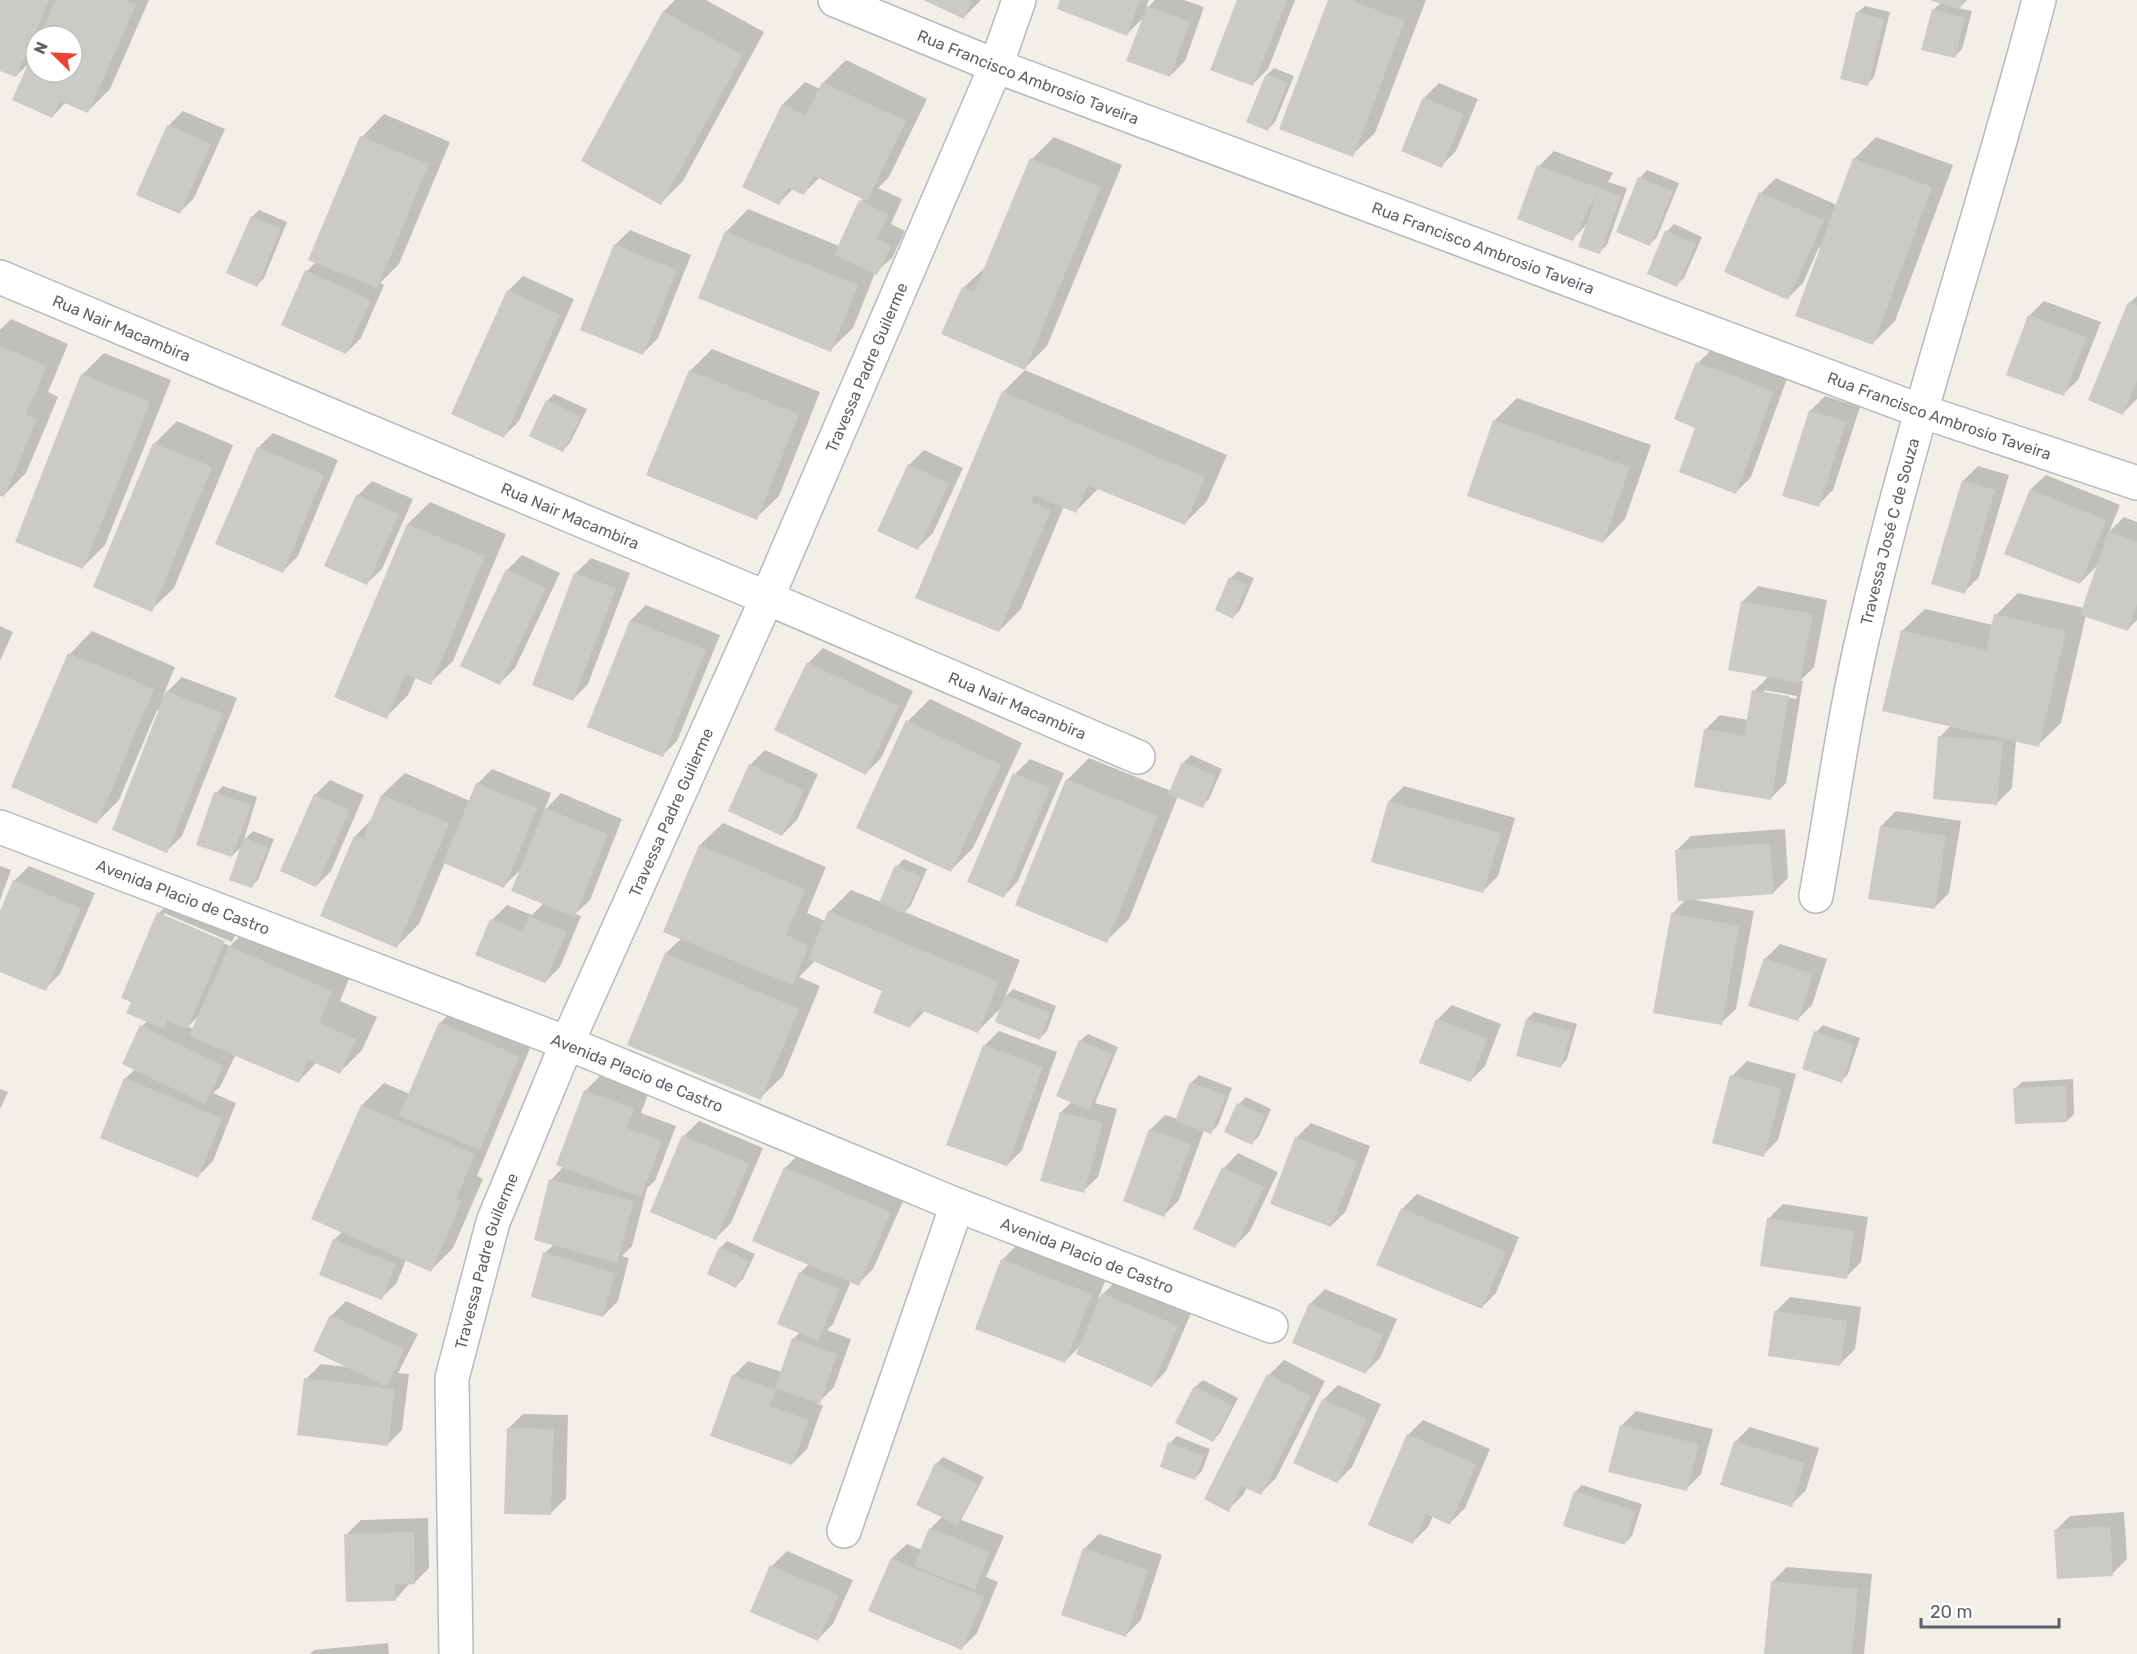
<svg xmlns="http://www.w3.org/2000/svg" width="2137" height="1654" font-family="Rubik,sans-serif">
<style>
.shadow{fill:#0003;fill-rule:evenodd}
.building{fill:#cccac5}
.lines{fill:none;stroke-linecap:round;stroke-linejoin:round}
.street-casing{stroke:#b5b8bc;stroke-width:36}
.secondary-casing{stroke:#b6babf;stroke-width:36}
.street{stroke:#fff;stroke-width:33}
.secondary{stroke:#fff;stroke-width:33}
.labels{text-anchor:middle;dominant-baseline:central;stroke-width:5;stroke-linejoin:round;paint-order:stroke}
.street-label{font-size:16px;fill:#5f6368;stroke:#fff}
</style>
<rect width="100%" height="100%" fill="#f1efe8"/>
<path class="shadow" d="M0,0H149L110,89L87,112L66,102L52,117L31,61L16,76L0,69ZM36,36H72V72H36Z
M675,0H706L764,32L683,181L661,203L583,160L664,11Z
M926,0H981L964,17Z
M1062,0H1149L1145,10L1155,0H1184L1204,7L1185,61L1170,76L1145,16L1127,34Z
M1239,0H1295L1268,69L1253,84Z
M1330,0H1426L1375,133L1352,155Z
M1932,0H1967L1959,8L1972,11L1962,49L1955,56L1933,10L1941,3Z
M1865,6L1890,12L1874,77L1867,84L1857,13Z
M846,60L927,99L889,177L878,188L902,199L891,224L905,231L892,258L875,273L853,328L830,350L726,232L748,209L839,246L863,198L820,177L804,193L793,189L779,203L744,187L783,104L805,82L820,89L824,82Z
M1274,68L1294,76L1275,122L1268,129L1267,75Z
M1439,83L1478,99L1456,151L1441,166L1424,98Z
M183,111L225,129L194,198L179,213L168,126Z
M384,114L450,142L399,264L380,283L384,285L361,338L346,353L307,271L316,262L310,259L362,137Z
M1054,137L1122,165L1047,346L1025,368L963,288L987,266L1032,159Z
M1876,137L1953,165L1895,321L1873,343L1821,248L1819,247L1803,283L1788,298L1726,271L1761,193L1776,178L1837,205L1854,159Z
M1554,151L1613,173L1608,182L1627,188L1607,245L1599,252L1587,224L1573,239L1539,166Z
M1647,170L1679,183L1657,237L1650,244L1640,178Z
M259,210L287,222L264,278L257,285L252,217Z
M1674,224L1702,237L1684,278L1676,285L1667,231Z
M630,230L691,255L658,338L643,353L615,245Z
M523,276L574,299L519,421L504,436L508,291Z
M2137,296V399L2123,413L2129,303Z
M2044,301L2101,322L2078,380L2063,394L2029,316Z
M11,319L68,344L48,392L58,397L26,473L3,496L0,494V330Z
M1713,348L1788,376L1751,477L1736,492L1697,427L1676,418L1698,363Z
M712,349L820,392L779,496L756,518L690,371Z
M104,353L171,380L105,545L82,568V375Z
M1025,370L1227,455L1207,501L1185,523L1098,489L1076,511L1064,506L1021,609L999,631L1003,392Z
M554,394L587,409L570,443L562,451L547,401Z
M1825,396L1860,407L1833,490L1818,505L1810,411Z
M1517,398L1651,445L1625,519L1603,542L1469,495L1495,420Z
M177,421L233,445L174,588L151,610L95,586L155,443Z
M273,433L338,460L298,556L283,571L258,448Z
M924,450L963,468L933,533L918,548L879,530L909,465Z
M1978,466L2009,475L1979,577L1964,592L1963,481Z
M2046,475L2120,505L2109,532L2124,517L2137,522V620L2128,629L2086,615L2061,723L2038,745L2016,740L2012,788L1997,803L1940,737L1951,725L1902,631L1925,609L1993,625L1996,615L2018,593L2084,608L2099,564L2080,583L2006,553L2031,489Z
M372,481L413,499L382,569L367,583L357,496Z
M430,502L506,534L453,661L430,683L416,677L408,695L386,717L408,524Z
M522,555L560,573L515,668L500,683L462,666L507,570Z
M591,558L630,573L588,684L573,699L534,684L576,573Z
M1238,571L1254,578L1240,610L1233,617L1231,578Z
M1758,586L1827,600L1814,667L1800,681H1803L1786,783L1771,798L1705,730L1720,715L1749,720L1754,691L1769,676L1743,601ZM1764,690L1797,696L1796,699L1764,693Z
M646,605L720,635L677,741L662,756L631,620Z
M0,626L13,632L0,661Z
M92,631L175,667L163,696L182,677L237,698L182,836L167,851L160,711L157,710L119,800L97,822L13,786L70,654Z
M823,648L913,691L881,758L866,773L808,663Z
M930,699L1022,743L973,848L951,870L908,721Z
M765,750L818,774L797,820L782,835L730,810L751,764Z
M1191,755L1222,769L1209,799L1202,806L1178,796L1129,919L1106,941L1067,780L1089,758L1171,791L1184,762Z
M1030,759L1064,773L1018,881L1004,896L1015,774Z
M492,769L551,793L544,811L561,793L622,819L590,900L575,914L581,916L560,967L545,982L492,920L507,905L532,915L544,903L521,869L504,886L445,862L419,924L397,946L355,836L373,818L382,795L405,773L470,801L477,784Z
M330,780L364,795L331,871L316,886L315,795Z
M223,786L257,797L242,846L232,856L216,793Z
M1404,786L1515,818L1498,876L1483,891L1389,801Z
M1896,811L1961,821L1949,893L1934,908L1881,826Z
M723,823L826,867L807,913L825,921L829,912L851,890L881,902L897,866L904,859L927,869L911,905L905,912L1020,960L1005,997L1013,989L1056,1006L1047,1031L1039,1039L1002,1007L977,1032L926,1010L909,1027L884,990L815,961L799,977L820,986L783,1076L760,1098L629,1044L666,953L682,938L665,931L700,845Z
M1785,829L1788,878L1773,893L1690,899L1754,911L1736,1009L1721,1023L1672,914L1687,898L1676,851L1691,836Z
M253,831L274,839L258,880L251,887L246,838Z
M0,866L11,870L0,900Z
M29,866L95,893L60,974L45,989L0,970V915L14,881Z
M174,898L239,926L232,942L164,913V917L230,946L252,924L353,969L340,1001L377,1017L362,1050L340,1072L317,1062L299,1081L236,1054L220,1087L213,1093L236,1103L213,1161L198,1176L125,1079L135,1069L142,1026L147,1021L159,913ZM200,1014L194,1029L188,1027Z
M1780,944L1827,959L1812,1005L1797,1020L1765,959Z
M1452,1005L1501,1024L1485,1066L1470,1081L1437,1020Z
M455,1008L533,1041L477,1176L483,1179L453,1248L431,1270L406,1260L396,1284L381,1298L334,1240L342,1232L313,1219L362,1105L384,1083L410,1094L440,1023Z
M1534,1012L1577,1024L1567,1059L1560,1067L1527,1019Z
M1823,1025L1860,1038L1848,1074L1841,1081L1816,1032Z
M999,1031L1057,1052L1022,1150L1007,1165L984,1046Z
M1088,1034L1118,1047L1095,1103L1117,1109L1098,1177L1083,1191L1061,1112L1073,1101L1080,1041Z
M1747,1061L1796,1074L1778,1140L1763,1155L1732,1076Z
M1199,1075L1232,1088L1218,1125L1211,1132L1204,1130L1179,1200L1164,1215L1150,1130L1165,1115L1178,1119L1192,1082Z
M600,1076L648,1094L641,1113L676,1126L655,1181L647,1188L632,1246L622,1256L629,1258L618,1301L603,1316L545,1253L554,1244L551,1180L564,1166L585,1091Z
M2073,1079L2074,1114L2067,1121L2015,1089L2022,1082Z
M0,1089L8,1092L0,1109Z
M1246,1097L1271,1109L1259,1136L1252,1143L1239,1104Z
M699,1121L763,1148L731,1223L716,1238L684,1136Z
M1311,1123L1370,1146L1346,1211L1331,1226L1296,1138Z
M800,1153L905,1197L873,1269L858,1284L851,1281L833,1324L827,1330L851,1339L834,1387L817,1404L823,1405L807,1449L792,1464L733,1376L748,1361L782,1372L793,1339L800,1332V1273L809,1264L785,1168Z
M1238,1153L1278,1172L1250,1231L1235,1246L1224,1168Z
M1417,1194L1519,1237L1496,1293L1481,1308L1402,1209Z
M1783,1204L1868,1217L1861,1262L1846,1277L1768,1219Z
M727,1241L755,1254L743,1279L736,1286L720,1248Z
M1017,1245L1106,1279L1098,1299L1118,1279L1192,1311L1166,1371L1152,1386L1081,1345L1065,1361L1002,1260Z
M1325,1289L1397,1319L1380,1358L1365,1373L1294,1342L1310,1304Z
M1790,1297L1861,1307L1855,1349L1840,1364L1775,1312Z
M346,1301L418,1334L398,1373L409,1374L402,1430L387,1445L306,1379L321,1364L348,1367L315,1351L331,1316Z
M1284,1360L1325,1381L1276,1478L1261,1493L1247,1487L1243,1495L1228,1510L1269,1375Z
M1203,1380L1238,1398L1220,1433L1213,1440L1195,1387Z
M1338,1385L1381,1404L1352,1467L1337,1482L1323,1400Z
M1636,1411L1713,1429L1701,1474L1686,1489L1621,1426Z
M523,1414L568,1415L566,1498L551,1513L508,1429Z
M1423,1420L1490,1449L1465,1508L1450,1523L1433,1516L1428,1527L1413,1542L1408,1435Z
M1750,1427L1819,1448L1806,1490L1791,1505L1735,1442Z
M1177,1436L1210,1449L1202,1471L1195,1478L1170,1443Z
M943,1457L984,1477L961,1520L1004,1536L986,1577L998,1582L977,1633L962,1648L892,1558L907,1544L922,1550L930,1529L943,1516L936,1464Z
M1582,1485L1642,1504L1632,1536L1625,1543L1575,1492Z
M2124,1512L2127,1559L2112,1574L2055,1531L2070,1516Z
M428,1518L429,1568L414,1583H410L395,1600L346,1535L361,1520Z
M1099,1534L1162,1555L1141,1620L1126,1635L1084,1549Z
M787,1551L853,1580L833,1624L818,1639L772,1566Z
M1787,1567L1872,1574L1864,1654H1766L1772,1582Z
M388,1643L389,1654H310L314,1650Z"/>
<path class="building" d="M0,0H49L16,77L0,71Z
M56,0H125L136,5L88,113L60,101L52,118L12,100L36,46V72H72V36H40Z
M923,0H972L964,19Z
M1060,0H1140L1127,36L1057,9Z
M1237,0H1287L1253,86L1210,70Z
M1328,0H1351L1405,21L1353,157L1279,129Z
M1929,0H1963L1960,9Z
M1147,6L1190,22L1170,77L1126,61Z
M1932,9L1965,18L1955,58L1921,50Z
M663,11L743,55L661,205L581,161Z
M1856,12L1884,19L1868,86L1840,79Z
M1266,74L1288,83L1268,131L1246,122Z
M822,82L906,121L867,201L814,176L804,195L788,188L779,205L742,187L782,104L806,115Z
M1423,97L1464,114L1442,168L1401,151Z
M167,125L211,144L180,214L136,195Z
M360,136L429,164L377,288L308,260Z
M1030,158L1101,187L1025,370L941,334L962,287L974,292Z
M1853,158L1932,187L1873,345L1795,316Z
M1537,165L1621,196L1600,254L1578,247L1599,189L1573,241L1517,219Z
M1638,177L1673,191L1650,246L1616,232Z
M1759,192L1824,220L1788,300L1724,272Z
M859,200L888,214L877,239L891,246L877,275L834,255Z
M251,216L281,229L257,287L226,273Z
M1665,230L1696,244L1677,287L1647,274Z
M725,231L858,285L831,352L698,298Z
M614,244L677,270L643,355L580,330Z
M305,270L371,300L346,354L281,325Z
M507,290L560,315L504,438L451,414Z
M2128,302L2137,306V381L2123,415L2088,400Z
M2028,315L2087,337L2064,396L2006,375Z
M0,346L47,366L26,414L37,419L4,497L0,496Z
M1696,362L1774,391L1736,494L1679,472L1695,428L1674,419Z
M689,370L799,414L757,520L646,475Z
M81,374L150,402L83,569L15,542Z
M1002,391L1205,477L1185,525L1088,485L1076,513L1034,495L1031,502L1051,510L999,632L915,598Z
M546,400L581,416L563,452L529,436Z
M1809,410L1846,422L1819,507L1782,496Z
M1493,420L1630,467L1603,543L1467,496Z
M153,443L212,467L152,612L93,587Z
M257,447L324,475L283,573L215,544Z
M908,464L949,483L918,550L877,531Z
M1962,480L1995,490L1965,594L1931,584Z
M2030,489L2106,520L2080,584L2004,554Z
M356,495L399,514L367,585L324,566Z
M407,524L485,556L431,685L405,674L387,719L334,697Z
M2108,532L2137,541V604L2128,631L2080,615Z
M506,569L546,588L500,685L460,666Z
M574,573L616,588L573,701L532,685Z
M1229,577L1248,585L1233,619L1215,610Z
M1741,601L1813,614L1800,683L1728,670Z
M1994,614L2066,631L2039,747L1882,711L1901,630L1986,650Z
M630,620L706,650L663,757L587,727Z
M68,653L154,689L97,824L11,787Z
M807,662L899,706L866,775L774,730Z
M1752,690L1789,696L1771,800L1694,787L1704,729L1744,736Z
M166,691L223,713L167,853L112,830Z
M906,720L1001,765L951,872L856,828Z
M1938,736L2003,741L1997,805L1933,799Z
M1182,762L1216,776L1203,808L1168,794Z
M749,764L804,790L782,836L728,811Z
M1013,773L1050,788L1004,898L967,882Z
M1066,779L1158,816L1107,943L1015,905Z
M476,783L537,808L504,888L443,863Z
M214,792L251,805L232,857L196,845Z
M314,794L350,810L316,887L280,871Z
M381,795L449,823L397,948L320,916L354,836L363,839Z
M1388,801L1501,833L1483,893L1371,862Z
M545,808L608,834L575,917L511,891Z
M1880,826L1946,836L1935,909L1868,899Z
M244,837L268,847L252,888L229,880Z
M1770,843L1774,894L1678,901L1675,850Z
M699,845L805,889L786,935L809,945L793,985L663,932Z
M895,865L921,876L905,914L879,903Z
M13,880L81,908L46,991L0,972V911Z
M828,911L999,982L978,1033L918,1009L910,1028L873,1013L882,991L808,959Z
M157,912L225,941L187,1029L167,1021L164,1029L126,1013L131,1002L121,998Z
M1671,913L1739,926L1722,1025L1653,1013Z
M529,916L567,931L545,983L475,955L490,919L522,931Z
M229,946L332,991L319,1023L356,1039L340,1074L308,1060L299,1083L189,1036Z
M665,953L799,1008L761,1100L627,1045Z
M1764,958L1813,974L1798,1021L1748,1006Z
M1005,995L1050,1013L1040,1040L995,1022Z
M1436,1019L1487,1039L1471,1082L1419,1063Z
M1526,1019L1571,1031L1561,1068L1516,1056Z
M439,1022L519,1056L480,1150L399,1116Z
M140,1025L224,1066L205,1104L122,1064Z
M1814,1031L1854,1045L1842,1083L1802,1069Z
M1079,1040L1112,1054L1089,1110L1056,1096Z
M983,1045L1043,1067L1007,1166L946,1145Z
M1730,1075L1782,1089L1764,1157L1712,1143Z
M124,1078L222,1118L198,1178L100,1138Z
M1190,1082L1226,1095L1211,1134L1175,1121Z
M2066,1086L2067,1122L2015,1124L2013,1088Z
M584,1090L634,1109L627,1128L662,1141L641,1197L556,1165Z
M1237,1103L1265,1116L1252,1145L1224,1132Z
M361,1105L475,1154L456,1199L462,1201L431,1272L311,1219Z
M1060,1112L1103,1123L1084,1193L1040,1181Z
M1149,1129L1191,1144L1164,1217L1123,1201Z
M682,1135L749,1163L716,1240L650,1212Z
M1295,1137L1357,1161L1331,1227L1270,1204Z
M784,1167L891,1212L859,1286L752,1241Z
M1222,1167L1264,1187L1235,1248L1193,1229Z
M549,1179L634,1201L617,1263L534,1240Z
M1401,1208L1506,1252L1482,1309L1376,1265Z
M1767,1218L1854,1231L1847,1279L1760,1266Z
M333,1239L396,1264L382,1300L319,1275Z
M719,1247L749,1261L736,1288L707,1274Z
M543,1252L615,1273L603,1317L531,1297Z
M1001,1259L1092,1294L1065,1363L975,1329Z
M799,1272L840,1289L818,1341L777,1324Z
M1102,1293L1178,1326L1152,1387L1076,1354Z
M1309,1303L1383,1335L1366,1374L1292,1343Z
M1774,1311L1847,1321L1840,1366L1768,1356Z
M330,1315L404,1349L387,1387L313,1351Z
M792,1338L837,1354L820,1404L775,1388Z
M1267,1374L1311,1396L1261,1495L1241,1486L1229,1512L1204,1499Z
M732,1375L776,1390L769,1406L809,1420L792,1465L710,1436Z
M304,1378L395,1389L388,1446L297,1435Z
M1194,1386L1232,1406L1213,1442L1175,1423Z
M1322,1399L1367,1419L1337,1483L1293,1463Z
M1620,1425L1699,1444L1687,1491L1608,1472Z
M507,1428L554,1429L551,1515L504,1514Z
M1407,1434L1476,1464L1450,1525L1426,1514L1413,1544L1368,1525Z
M1734,1441L1805,1463L1792,1507L1720,1485Z
M1168,1442L1204,1456L1195,1480L1160,1467Z
M935,1463L978,1484L958,1525L916,1505Z
M1574,1491L1636,1511L1625,1545L1563,1526Z
M2110,1526L2113,1576L2057,1579L2054,1530Z
M929,1528L990,1551L975,1590L914,1566Z
M414,1532L415,1584L395,1585L396,1601L346,1602L344,1534Z
M1083,1548L1148,1570L1126,1637L1061,1615Z
M891,1558L984,1597L962,1650L868,1611Z
M770,1565L839,1595L818,1641L750,1612Z
M1771,1581L1858,1589L1852,1654H1764Z"/>
<g class="lines">
<defs>
<g id="street">
<path id="s1" d="M835,0L996,66L1921,411L2137,483"/>
<path id="s2" d="M0,277L767,598L1138,757"/>
<path id="s3" d="M1816,896C1832,807 1844,715 1865,627C1914,415 1984,210 2039,0"/>
<path id="s4" d="M567,1043L957,1205L1271,1326"/>
<path d="M844,1531L957,1205"/>
</g>
<g id="secondary">
<path id="s5" d="M0,827L567,1043"/>
<path id="s6" d="M456,1654L452,1378L493,1222L567,1043L767,598L996,66L1019,0"/>
</g>
</defs>
<use href="#street" class="street-casing"/>
<use href="#secondary" class="secondary-casing"/>
<use href="#street" class="street"/>
<use href="#secondary" class="secondary"/>
</g>
<g class="labels">
<g class="street-label">
<text stroke="none"><textPath href="#s1" startOffset="208">Rua Francisco Ambrosio Taveira</textPath></text>
<text stroke="none"><textPath href="#s1" startOffset="694">Rua Francisco Ambrosio Taveira</textPath></text>
<text stroke="none"><textPath href="#s2" startOffset="132">Rua Nair Macambira</textPath></text>
<text stroke="none"><textPath href="#s6" startOffset="1370">Travessa Padre Guilerme</textPath></text>
<text stroke="none"><textPath href="#s1" startOffset="1180">Rua Francisco Ambrosio Taveira</textPath></text>
<text stroke="none"><textPath href="#s2" startOffset="618">Rua Nair Macambira</textPath></text>
<text stroke="none"><textPath href="#s3" startOffset="372">Travessa José C de Souza</textPath></text>
<text stroke="none"><textPath href="#s2" startOffset="1104">Rua Nair Macambira</textPath></text>
<text stroke="none"><textPath href="#s6" startOffset="884">Travessa Padre Guilerme</textPath></text>
<text stroke="none"><textPath href="#s5" startOffset="196">Avenida Placio de Castro</textPath></text>
<text transform="translate(637 1073) rotate(22)">Avenida Placio de Castro</text>
<text stroke="none"><textPath href="#s4" startOffset="562">Avenida Placio de Castro</textPath></text>
<text stroke="none"><textPath href="#s6" startOffset="398">Travessa Padre Guilerme</textPath></text>
</g>
</g>
<g transform="translate(54 54) rotate(294)"><circle r="28" fill="#ffffff" stroke="#bfc1c3" stroke-width="1.5"/>
<path d="M0-4.5L10 22L0 15L-10 22Z" fill="#ea4335"/>
<text y="-9" font-size="16" font-weight="bold" text-anchor="middle" fill="#5f6368">N</text>
</g>
<path d="M1921 1618v9h138v-9" fill="none" stroke="#5f6368" stroke-width="3"/>
<text x="1930" y="1618" font-size="18" fill="#5f6368" stroke="#ffffff" stroke-width="4.5" paint-order="stroke">20 m</text>
</svg>
